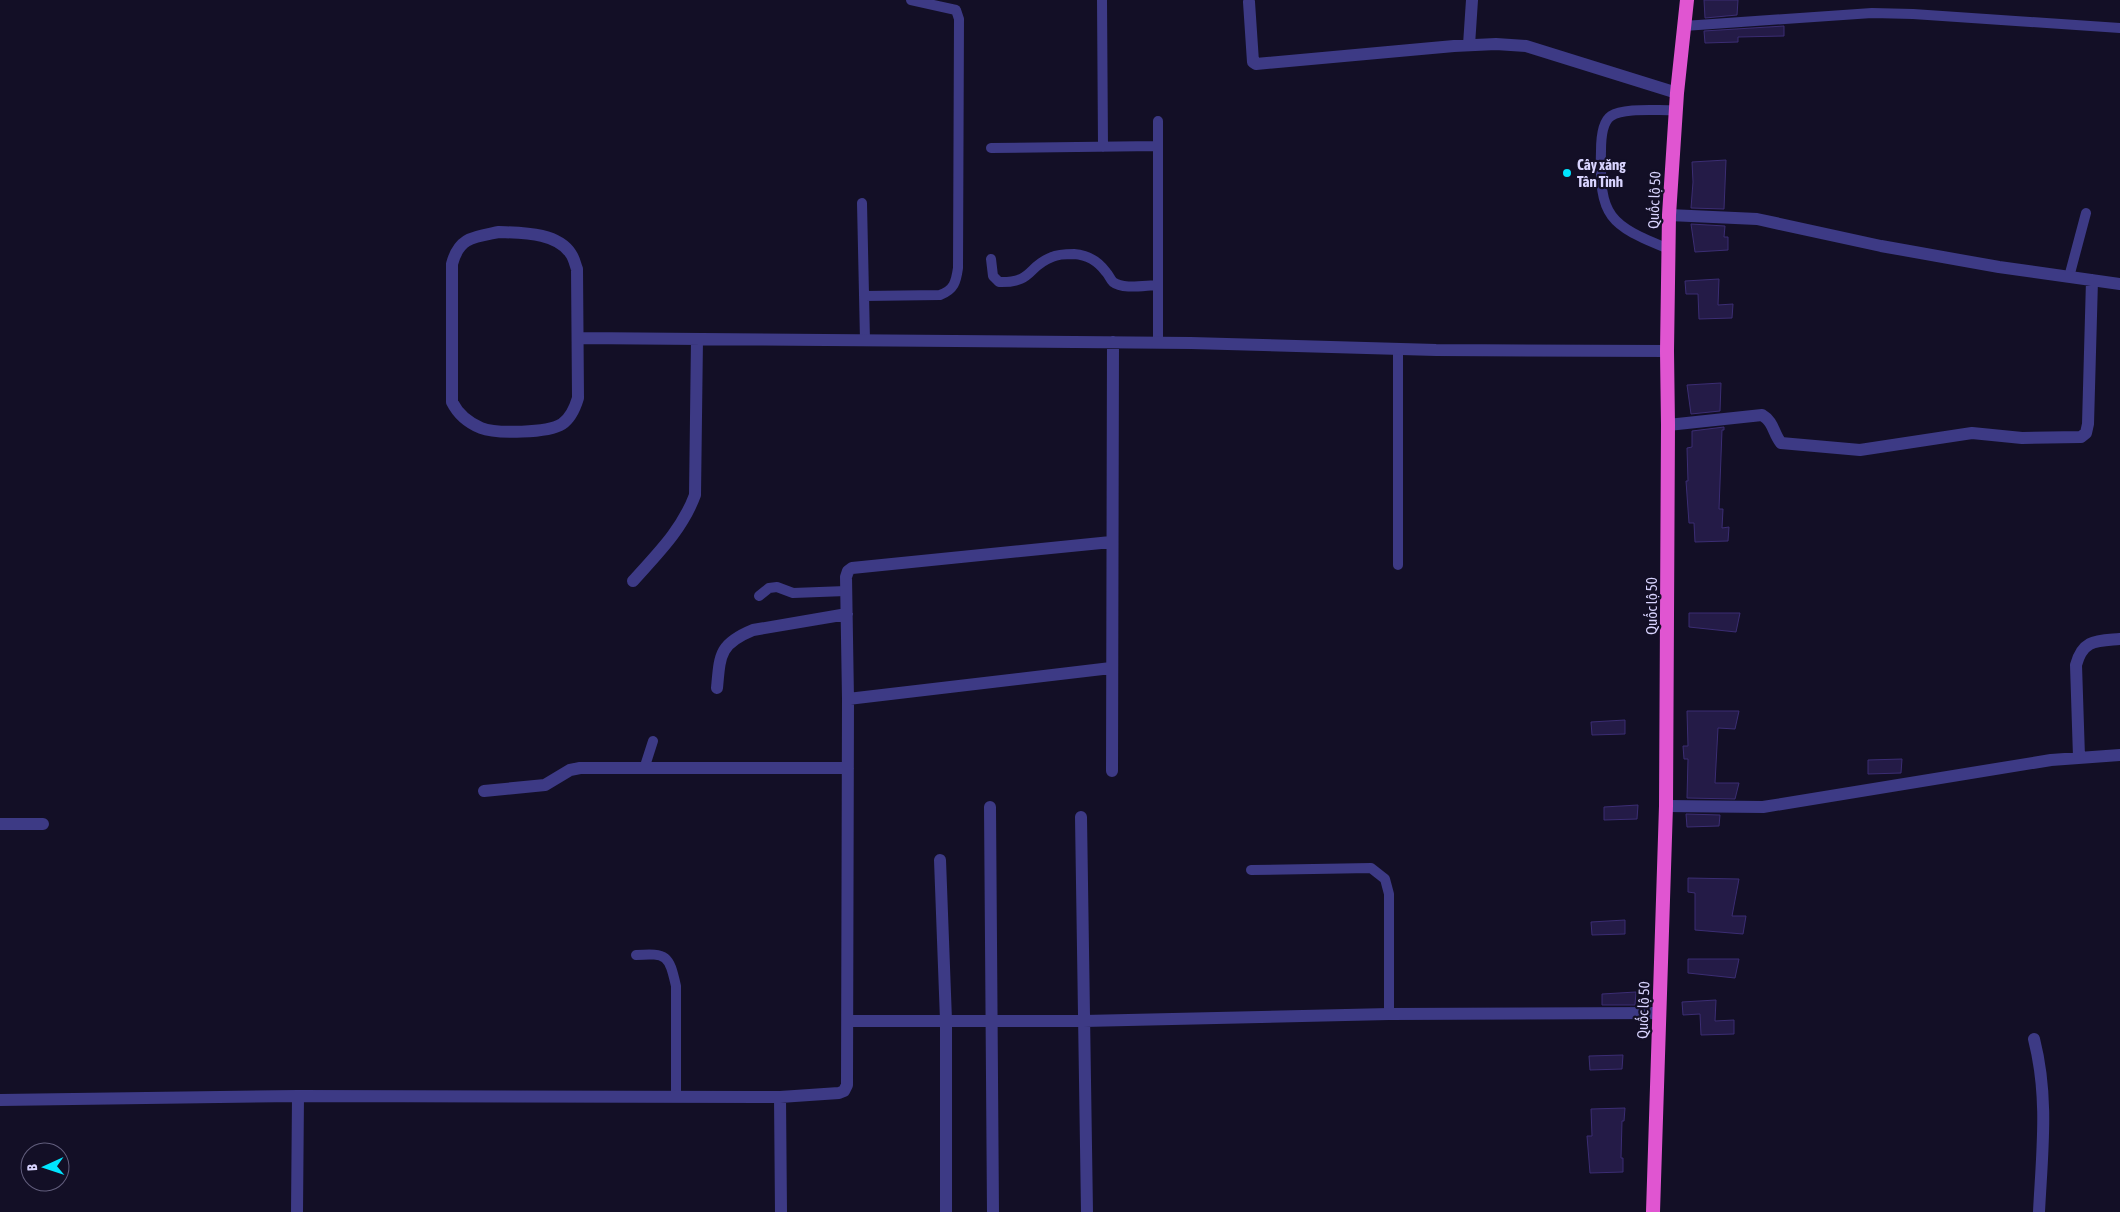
<svg xmlns="http://www.w3.org/2000/svg" width="2120" height="1212" font-family="'Asap Condensed',sans-serif">
<style>
.building{fill:#241b47;stroke:#3b2d73}
.lines{fill:none;stroke-linecap:round;stroke-linejoin:round}
.service{stroke:#3d3a85;stroke-width:10}
.minor{stroke:#3d3a85;stroke-width:12}
.trunk{stroke:#e055d1;stroke-width:14}
.poi-dot{fill:#00e5ff;stroke:#130f26;stroke-width:2}
.labels{text-anchor:middle;dominant-baseline:central;stroke-width:4.5;stroke-linejoin:round;paint-order:stroke}
.poi-label{font-size:15px;font-weight:bold;fill:#d9d4ff;stroke:#130f26;text-anchor:start}
.street-label{font-size:15px;fill:#d9d4ff;stroke:#130f26}
</style>
<rect width="100%" height="100%" fill="#130f26"/>
<path class="building" d="M1704,0H1738L1737,15L1705,18Z
M1784,26V36L1738,37V42L1705,43L1704,31Z
M1726,160L1724,209L1691,208L1693,182L1692,162Z
M1691,224L1725,226L1724,237H1728V250L1695,252Z
M1719,279L1718,305L1733,304L1732,318L1699,319L1698,294H1686L1685,281Z
M1721,383L1720,411L1691,414L1687,385Z
M1724,427V430H1722L1719,509H1723L1722,528L1729,527L1728,541L1695,542L1694,523H1689L1686,481H1688L1687,448L1692,447V431Z
M1689,613H1740L1736,632L1689,627Z
M1687,711H1739L1735,729L1718,728L1715,783H1739L1735,799L1687,798L1688,759H1684L1683,746H1688Z
M1625,720V734L1592,735L1591,722Z
M1902,759L1901,773L1868,774V760Z
M1638,805L1637,819L1604,820V807Z
M1686,814L1720,815L1719,826L1687,827Z
M1688,878L1739,879L1732,916H1746L1743,934L1695,930V893L1688,892Z
M1625,920V934L1592,935L1591,922Z
M1688,959H1739L1735,978L1688,973Z
M1636,992L1635,1005H1602V994Z
M1716,1000L1715,1021L1734,1020V1034L1701,1035L1700,1014L1683,1015L1682,1002Z
M1623,1055L1622,1069L1590,1070L1589,1056Z
M1625,1108L1624,1121H1622L1621,1158H1623V1172L1590,1173L1587,1136H1592L1591,1109Z"/>
<g class="lines">
<path class="service" d="M1102,0L1103,147
M1684,26L1872,13L1913,14L2120,28
M1158,121V343
M991,148L1158,146
M862,203L865,340
M1669,249C1609,225 1599,217 1601,151C1601,140 1602,122 1611,116C1624,107 1660,111 1676,110
M991,259L993,276L999,282C1034,283 1027,266 1052,257C1058,254 1067,254 1074,254C1088,255 1098,261 1106,272C1109,275 1110,279 1113,282C1123,290 1146,285 1158,285
M2069,277L2086,213
M864,296L940,295C954,290 956,282 958,268L959,19L956,10L911,0
M1398,565V349
M759,596L769,588L777,587L793,593L846,591
M644,769L653,741
M1251,870L1371,868L1385,879L1389,894V1014
M636,955C667,953 669,955 676,986V1097"/>
<path class="minor" d="M1249,2L1253,62L1256,64L1454,46L1496,44L1526,46L1677,93
M1469,45L1472,0
M1669,215L1757,219L1881,246L1999,267L2120,284
M499,232C521,233 557,232 571,254C574,258 575,264 577,269L578,398C575,408 571,418 562,424C548,433 496,434 481,428C469,423 458,414 452,402V264C459,237 474,237 499,232Z
M578,338L1191,343L1436,350L1667,351
M1668,425L1762,415C1774,422 1773,433 1781,443L1860,450L1972,433L2022,438L2081,437L2086,433L2088,424L2092,280
M633,581C657,554 682,530 695,495L697,339
M717,688C720,655 719,644 753,630L847,614
M848,699L1111,668
M2079,757L2076,665C2083,639 2097,641 2120,639
M1112,771L1113,342
M484,791L545,785L570,770L580,768H848
M1666,806L1763,807L2051,760L2120,755
M990,807L993,1212
M1081,817L1087,1212
M0,824H43
M940,860L946,1020V1212
M849,1021H1084L1389,1014L1660,1013
M2034,1039C2049,1098 2042,1152 2039,1212
M780,1097L781,1212
M0,1100L298,1096L780,1097L839,1093L844,1091L847,1085L848,699L846,577L848,571L852,568L1111,542
M297,1212L298,1096"/>
<path class="trunk" d="M1653,1212L1666,806L1668,425L1667,351L1669,215L1677,93L1687,0"/>
</g>
<circle class="poi-dot" cx="1567" cy="173" r="5"/>
<g class="labels">
<g class="poi-label">
<text x="1577" y="164">Cây xăng<tspan x="1577" dy="17">Tân Tỉnh</tspan></text>
</g>
<g class="street-label">
<text transform="translate(1654 200) rotate(-88)">Quốc lộ 50</text>
<text transform="translate(1651 606) rotate(-90)">Quốc lộ 50</text>
<text transform="translate(1643 1010) rotate(-88)">Quốc lộ 50</text>
</g>
</g>
<g transform="translate(45 1167) rotate(267)"><circle r="24" fill="#130f26" stroke="#625e7d"/>
<path d="M0-4L9 19L0 12L-9 19Z" fill="#00e5ff"/>
<text y="-8" font-size="14" font-weight="bold" text-anchor="middle" fill="#d9d4ff">B</text>
</g>
</svg>
